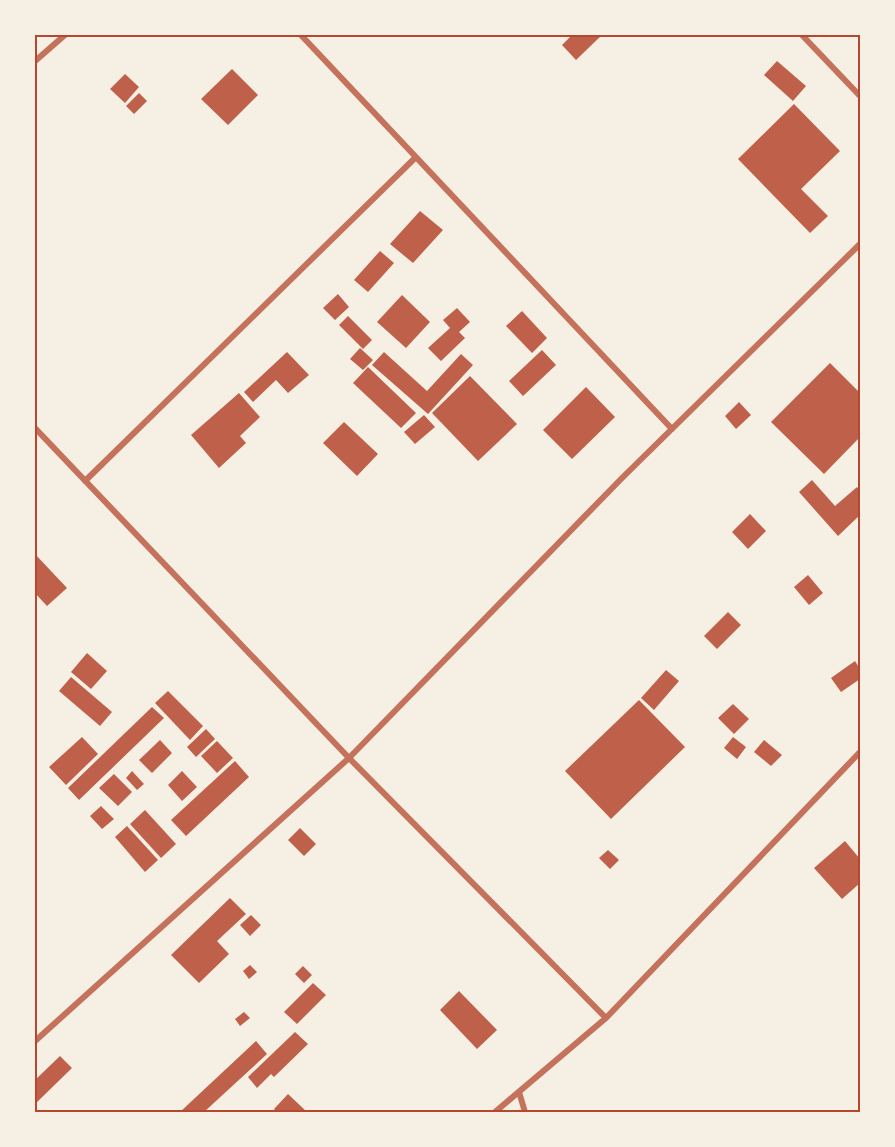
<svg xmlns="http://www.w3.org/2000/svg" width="895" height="1147" font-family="'Open Sans',sans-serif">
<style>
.building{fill:#bf614a}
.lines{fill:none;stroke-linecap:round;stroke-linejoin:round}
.minor{stroke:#c5725c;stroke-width:6}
.neatline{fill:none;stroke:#b5482f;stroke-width:2}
</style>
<rect width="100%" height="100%" fill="#f6efe4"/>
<path class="building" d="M573,34H603L576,60L562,45Z
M777,61L806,86L793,101L764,75Z
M232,69L258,95L228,125L201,99Z
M125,74L139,87L125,103L110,89Z
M139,93L147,101L134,114L126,106Z
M794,104L840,151L801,189L828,216L810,233L738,159Z
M420,211L443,230L413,263L390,244Z
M380,251L394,263L368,292L354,280Z
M338,294L349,307L335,320L323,308Z
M402,295L430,322L406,348L377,322Z
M457,308L470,322L459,332L465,338L441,361L428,348L450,328L443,320Z
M522,311L547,338L532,353L506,326Z
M348,316L372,340L363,349L339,325Z
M360,348L373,360L363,370L350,359Z
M542,350L556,365L523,396L509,381Z
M287,352L309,375L288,393L276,380L253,402L244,392Z
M384,352L427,391L461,354L473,365L428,414L372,365Z
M830,363L860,393V437L824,474L771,422Z
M368,367L416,413L401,428L353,383Z
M470,376L517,424L478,461L432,413Z
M586,387L615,417L572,459L543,430Z
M239,393L260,417L240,436L246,443L219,468L191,435Z
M739,402L751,415L736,429L725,416Z
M424,415L435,427L415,444L404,432Z
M344,422L378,454L357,476L323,443Z
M812,480L835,506L857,487L860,491V515L838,536L799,492Z
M750,514L766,531L748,549L732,532Z
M34,553L67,588L47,606L34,592Z
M808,575L823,593L809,605L794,587Z
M728,612L741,625L717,649L704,636Z
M87,653L107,671L91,689L71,672Z
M855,661L860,669V679L841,692L831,678Z
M666,670L679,681L654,710L641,698Z
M71,677L112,712L100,726L59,691Z
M168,691L203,726L190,740L155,703Z
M639,700L685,747L611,819L565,771Z
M733,704L749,719L734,734L718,718Z
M152,707L164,718L79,800L68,788Z
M206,729L215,739L196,757L187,747Z
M82,737L98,754L66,785L49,767Z
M733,737L746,747L737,759L724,748Z
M160,740L172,753L152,773L139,760Z
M764,740L782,755L771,766L754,752Z
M217,741L233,758L217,773L201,756Z
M235,761L249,777L186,836L171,820Z
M132,771L144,784L137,790L126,778Z
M182,771L197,787L182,801L168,785Z
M114,774L132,792L118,806L99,788Z
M101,806L114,819L102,829L90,816Z
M145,810L176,844L161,858L130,824Z
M127,826L158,860L145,872L115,837Z
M300,828L316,844L304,856L288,840Z
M845,841L860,859V883L842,899L814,868Z
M608,850L619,860L610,869L599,858Z
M230,898L246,914L217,941L229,954L199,983L171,955Z
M251,915L261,925L250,936L240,925Z
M250,965L257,972L249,979L243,971Z
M303,966L312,975L304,983L295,974Z
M313,983L326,995L297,1024L284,1012Z
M459,991L497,1030L477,1049L440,1010Z
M244,1012L250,1018L240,1026L235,1019Z
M295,1032L308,1044L274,1077L271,1074L257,1088L248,1077Z
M256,1041L267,1054L204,1112H180Z
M60,1056L72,1068L34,1105V1081Z
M288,1094L307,1112H277L274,1109Z"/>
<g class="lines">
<path class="minor" d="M300,34L672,429
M801,34L860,96
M34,62L66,34
M34,427L349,758L606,1018L860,752
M85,481L416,157
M34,1042L349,758L622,478L860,244
M519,1092L525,1112
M495,1112L606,1018"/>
</g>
<rect width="895" height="1147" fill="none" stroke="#f6efe4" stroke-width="72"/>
<rect x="36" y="36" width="823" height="1075" class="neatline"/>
</svg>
